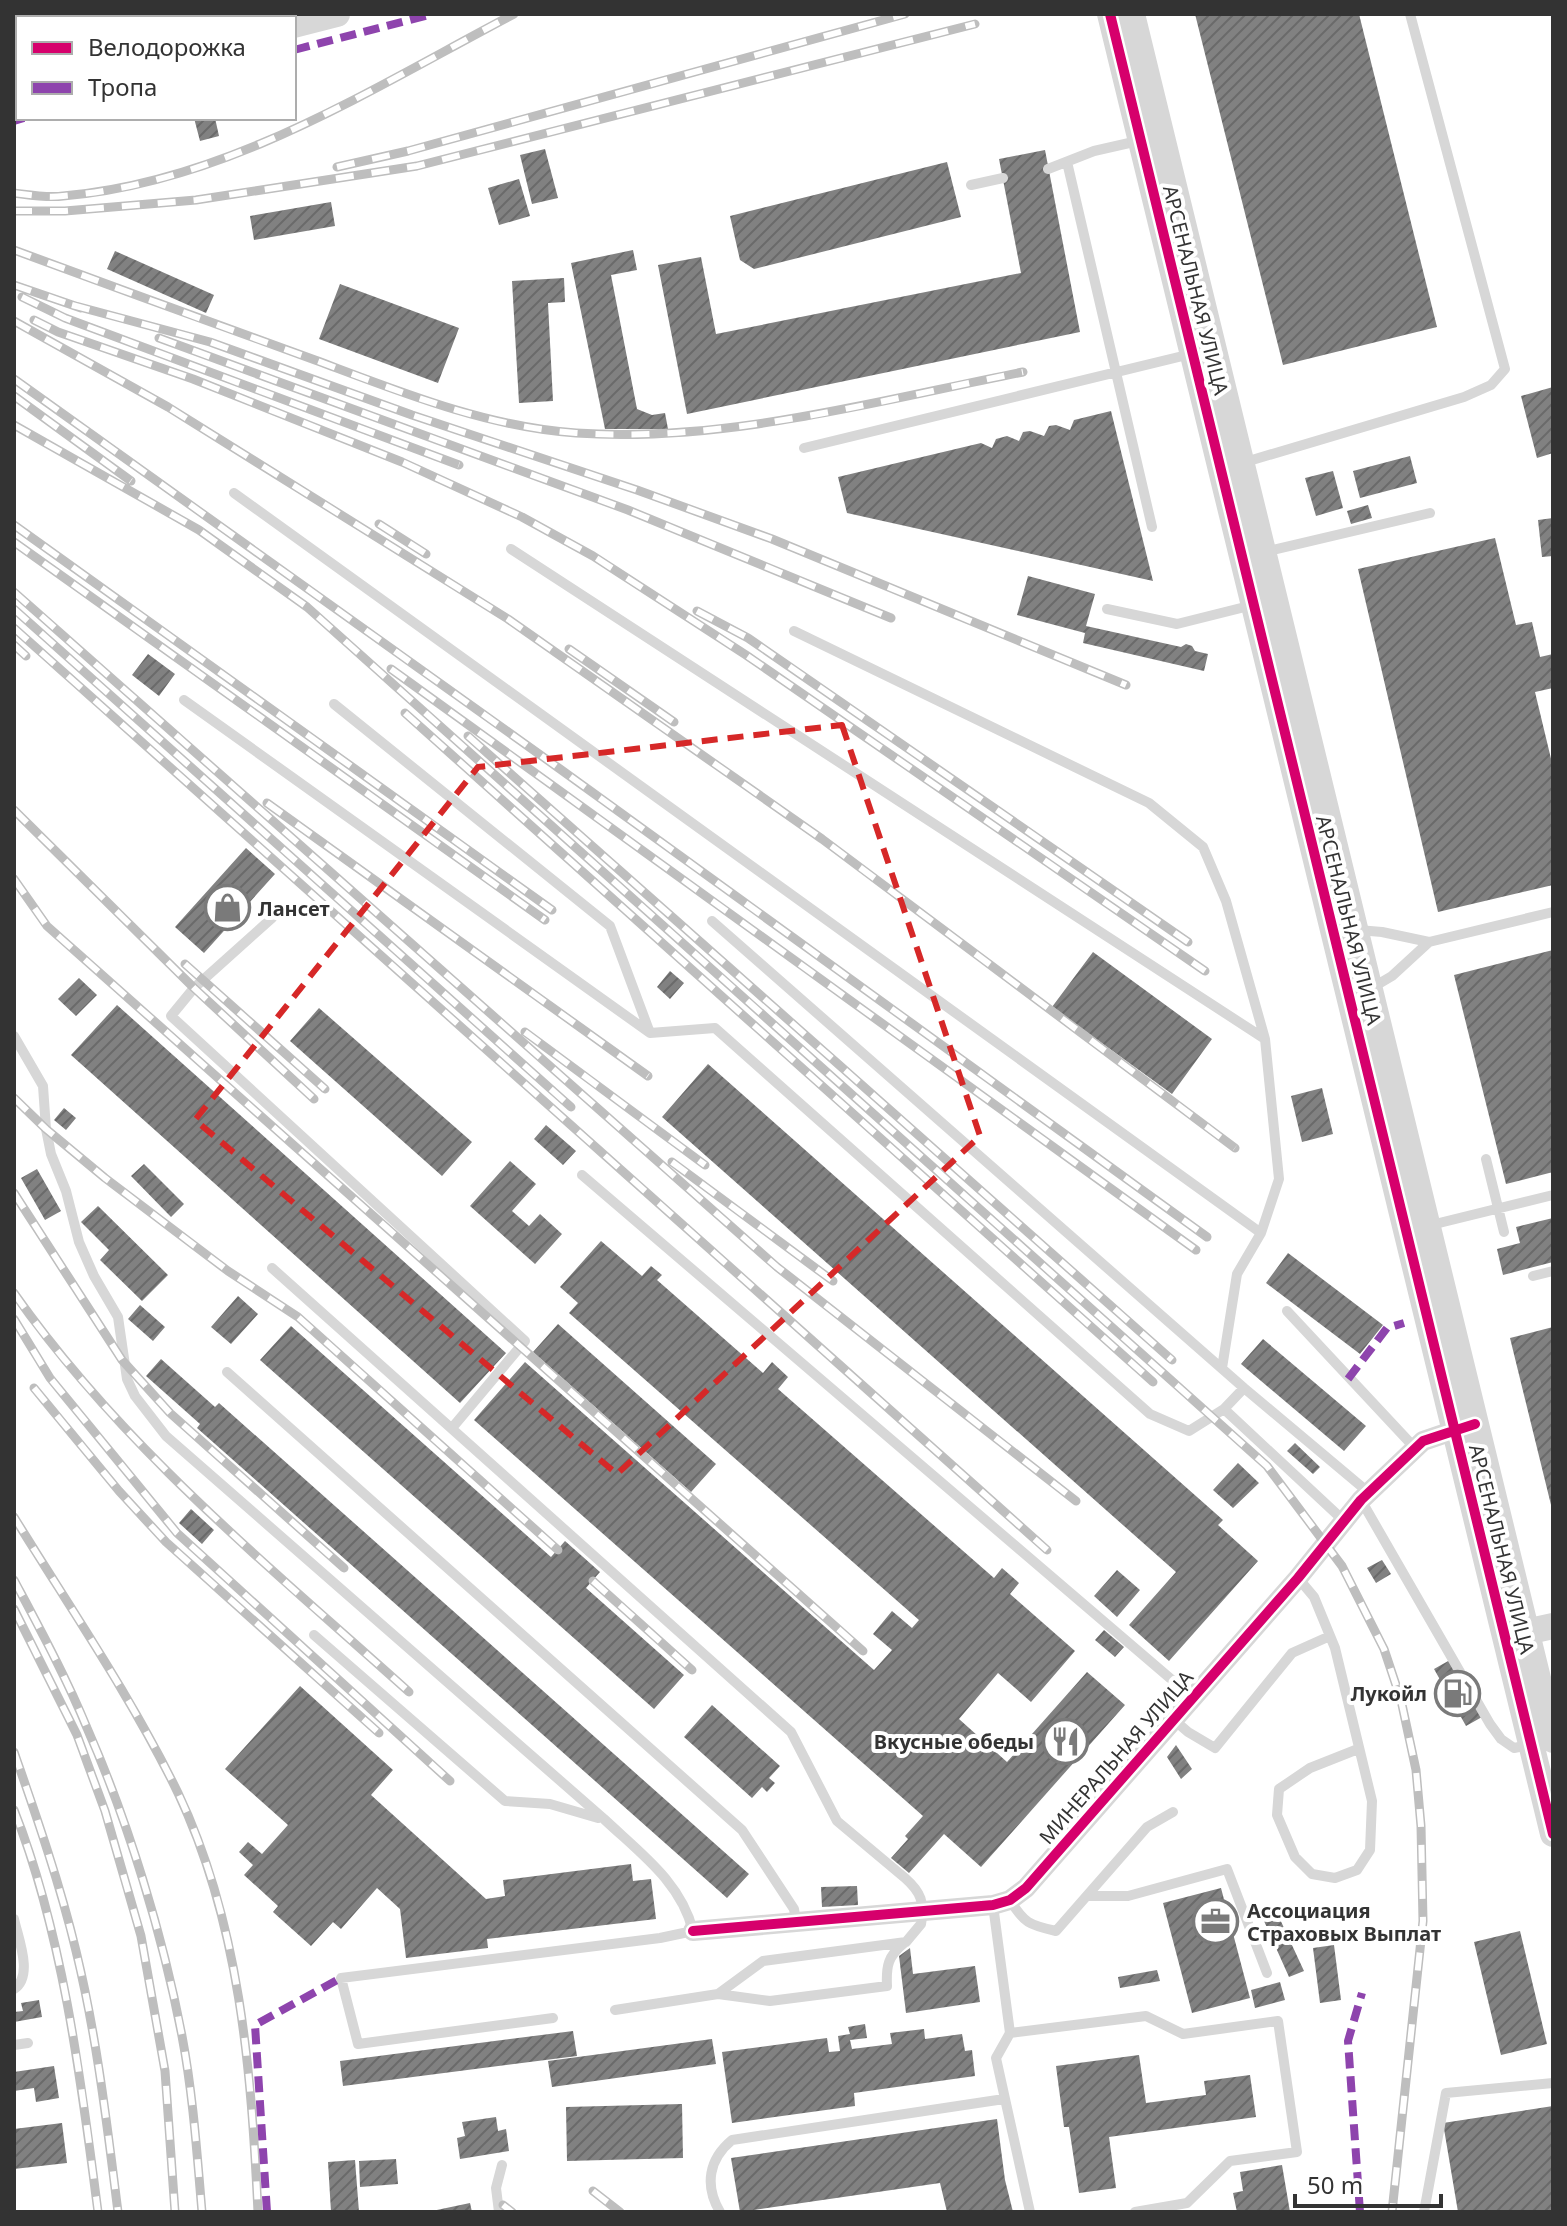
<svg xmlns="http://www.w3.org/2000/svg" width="1567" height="2226" font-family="'Noto Sans',sans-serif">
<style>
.building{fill:url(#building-hatch)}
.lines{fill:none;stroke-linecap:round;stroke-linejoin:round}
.service{stroke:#d7d7d7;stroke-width:10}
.minor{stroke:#d7d7d7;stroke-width:20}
.tertiary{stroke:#d7d7d7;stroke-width:26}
.rail-casing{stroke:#bebebe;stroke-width:9}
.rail{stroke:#fff;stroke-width:6;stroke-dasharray:18;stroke-linecap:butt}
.quiet{stroke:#8e44ad;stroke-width:8;stroke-dasharray:16 8;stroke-linecap:butt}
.cycleway-casing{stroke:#fff;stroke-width:15}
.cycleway{stroke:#d6006c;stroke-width:10}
.marked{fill:none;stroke:#d62828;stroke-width:6;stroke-dasharray:16 10;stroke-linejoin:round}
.labels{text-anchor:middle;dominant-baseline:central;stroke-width:8;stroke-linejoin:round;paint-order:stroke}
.street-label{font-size:20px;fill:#333;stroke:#fff}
.poi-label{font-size:20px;font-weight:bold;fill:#333;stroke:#fff;text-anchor:start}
</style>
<defs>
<pattern id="building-hatch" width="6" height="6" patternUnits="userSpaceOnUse" patternTransform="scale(2)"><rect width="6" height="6" fill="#818181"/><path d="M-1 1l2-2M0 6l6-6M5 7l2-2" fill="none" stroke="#6a6a6a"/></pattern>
</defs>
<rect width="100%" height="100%" fill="#fff"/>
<path class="building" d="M14,14H118V15L107,18H18V40L14,41Z
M1195,14H1359L1437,327L1283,365Z
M194,118H215L219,136L200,141Z
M545,149L558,198L532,204L520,155Z
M1045,150L1080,332L687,414L658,265L701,257L716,334L1021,273L999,159Z
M947,162L961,217L754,269L740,260L730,216Z
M519,179L530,216L499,225L488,188Z
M331,202L335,226L254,240L250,216Z
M633,250L637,270L611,275L637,409L652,415L665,413L668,429H605L571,263Z
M115,251L214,295L206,313L107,269Z
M564,278L565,302L548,303L553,401L519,403L512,281Z
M340,284L459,328L438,383L319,339Z
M1553,387V453L1537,458L1521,396Z
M1111,411L1153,581L847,513L838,477L981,443L992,448L996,439L1007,436L1019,441L1023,432L1030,431L1044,436L1049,426L1056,425L1070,430L1074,420Z
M1410,456L1417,483L1360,498L1353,471Z
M1333,471L1343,508L1316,516L1305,478Z
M1368,505L1372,518L1351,524L1347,511Z
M1553,518V556L1542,557L1538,520Z
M1495,538L1516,625L1532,622L1540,657L1553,654V688L1535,692L1553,767V885L1438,912L1358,569Z
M1028,576L1095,594L1086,626L1181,647L1186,644L1192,646L1195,651L1208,654L1204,671L1083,643L1085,633L1017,615Z
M148,654L175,674L159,696L132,675Z
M246,848L275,874L204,953L175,927Z
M1553,950V1172L1506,1184L1454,975Z
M1093,952L1212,1039L1172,1094L1052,1007Z
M670,971L684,983L670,999L657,987Z
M79,978L97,995L76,1016L58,999Z
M117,1005L506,1353L460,1403L71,1055Z
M319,1008L472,1142L442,1176L290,1041Z
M708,1064L1223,1520L1218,1525L1258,1561L1169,1661L1129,1625L1176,1572L662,1117Z
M1322,1088L1333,1134L1302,1142L1291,1096Z
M64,1108L76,1118L66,1130L54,1120Z
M546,1125L576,1151L563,1165L534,1139Z
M510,1161L536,1184L512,1211L529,1226L540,1214L562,1234L535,1264L470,1206Z
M144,1164L184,1204L171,1217L131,1176Z
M37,1169L61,1211L45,1220L21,1178Z
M98,1206L168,1275L142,1301L100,1260L109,1250L81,1222Z
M1553,1218V1262L1503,1275L1497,1249L1520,1243L1516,1227Z
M601,1241L642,1276L651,1266L662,1275L657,1280L763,1373L772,1362L788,1377L778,1389L994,1578L1002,1568L1019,1583L1010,1594L1075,1651L1031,1702L998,1673L959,1719L1007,1762L1087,1672L1125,1705L981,1867L944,1834L909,1873L891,1858L908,1839L905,1836L923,1816L474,1420L525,1362L874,1670L892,1650L873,1634L892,1611L912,1628L919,1620L569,1313L578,1303L560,1287Z
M1288,1253L1383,1325L1360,1354L1266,1283Z
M238,1296L258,1314L231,1344L211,1327Z
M140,1305L165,1327L153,1341L128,1319Z
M558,1324L716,1464L691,1492L533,1352Z
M291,1326L551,1557L565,1541L600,1572L586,1588L684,1675L654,1709L260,1360Z
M1553,1327V1509H1552L1510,1338Z
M1263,1339L1366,1426L1344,1451L1241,1364Z
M161,1359L215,1407L219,1403L749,1874L727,1898L197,1428L200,1424L146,1376Z
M1295,1443L1320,1467L1313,1474L1287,1451Z
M1238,1463L1259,1483L1233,1508L1213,1490Z
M191,1509L214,1530L202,1544L179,1523Z
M1382,1560L1391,1574L1376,1583L1367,1568Z
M1117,1570L1140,1590L1117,1617L1094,1596Z
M1104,1630L1124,1647L1115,1657L1095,1640Z
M1450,1660L1482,1717L1466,1726L1434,1669Z
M300,1686L393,1770L371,1795L486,1899L505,1896L503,1880L631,1864L633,1881L651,1879L656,1919L487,1939L488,1948L406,1958L400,1909L377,1888L341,1929L333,1922L311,1946L273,1912L278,1906L244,1875L253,1865L239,1852L248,1842L262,1854L288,1825L225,1769Z
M712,1705L780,1766L769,1778L775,1783L767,1792L762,1787L752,1798L684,1737Z
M1176,1745L1192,1769L1181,1779L1167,1757Z
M857,1886L858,1905L822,1907L821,1887Z
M1221,1888L1250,1998L1192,2013L1163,1903Z
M1278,1915L1304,1971L1289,1977L1264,1921Z
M1520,1931L1547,2044L1501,2055L1474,1942Z
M1334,1945L1341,2000L1320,2003L1313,1948Z
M910,1948L913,1974L975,1966L980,2002L906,2013L899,1956Z
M1157,1970L1160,1981L1120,1988L1118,1977Z
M1280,1982L1285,2000L1255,2008L1251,1990Z
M39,2000L42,2017L14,2022V2012L23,2011L21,2003Z
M865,2024L867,2038L850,2040L852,2049L892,2044L890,2033L924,2029L925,2039L962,2034L965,2051L972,2050L975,2076L854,2093L855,2106L732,2123L722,2052L827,2038L829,2052L840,2051L838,2036L850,2034L848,2027Z
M573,2031L577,2056L343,2086L340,2061Z
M712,2039L716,2064L552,2087L548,2061Z
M1139,2055L1146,2103L1206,2095L1204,2081L1250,2075L1256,2117L1109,2137L1116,2188L1079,2193L1069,2127H1064L1056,2066Z
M54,2066L59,2098L36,2102L34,2088L14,2091V2072Z
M682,2104L683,2158L567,2161L566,2107Z
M1553,2106V2212H1458L1443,2123Z
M496,2117L498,2131L506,2129L509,2151L460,2159L457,2138L465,2136L462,2122Z
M997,2119L1005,2180L1013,2212H947L940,2183L740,2212L731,2158Z
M62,2123L67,2163L14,2169V2129Z
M396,2159L398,2184L360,2187L359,2161Z
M355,2160L359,2212H331L328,2162Z
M1282,2165L1290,2212H1237L1233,2193L1243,2191L1240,2172Z
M470,2203L472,2212H432V2211Z"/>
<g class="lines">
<path class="service" d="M1067,162L1152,527
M1048,169L1094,151L1138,141
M971,185L1003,178
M804,448L1191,354
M1242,463L1464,397L1491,385L1505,369L1410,14
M234,493L1261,1233
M511,549L1265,1039L1279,1179L1261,1233L1237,1274L1222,1368
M1264,552L1430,513
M1107,609L1177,624L1253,605
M794,631L1149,803L1203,847L1226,901L1265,1039
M184,700L650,1033L715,1028L1150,1414L1189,1431L1224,1409L1244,1388
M334,704L610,926L650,1033
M272,918L194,988L171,1016L525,1341L452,1428
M712,921L1244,1388L1368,1492
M1358,930L1382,932L1429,942L1392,976L1370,989
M1429,942L1553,912
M14,1036L43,1086L46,1129L51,1154L66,1191L79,1242L94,1276L118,1317L127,1379L135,1396L166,1436L604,1819C640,1853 681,1882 693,1931L660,1938L341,1978L358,2044L553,2018
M1486,1159L1504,1232
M582,1175L1192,1697
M1427,1226L1553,1195
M272,1268L791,1732L837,1821L905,1878C921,1892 925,1903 921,1924L906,1942L763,1961L718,1994L615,2010
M1533,1276L1553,1271
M1287,1311L1414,1447
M227,1372L742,1830L794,1909L796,1921
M1224,1409L1343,1520
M1361,1500L1490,1724L1501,1739L1514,1748L1529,1745
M1298,1578L1314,1597L1335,1648L1372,1801L1370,1850L1357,1870L1335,1878L1312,1874L1295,1857L1277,1815L1279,1789L1310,1768L1358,1749
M314,1635L505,1801L550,1804L598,1818
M1173,1719L1188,1732L1215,1748L1292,1653L1330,1636
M1088,1896H1128L1227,1869L1267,1973
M1010,1900C1024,1923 1029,1925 1056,1931L1147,1827L1173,1812
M993,1905L1010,2033L996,2058L1030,2212
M14,1919C18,1938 34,1976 14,1989
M718,1994L770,2001L887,1986C886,1966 888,1956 904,1943
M1010,2033L1146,2016L1183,2034L1278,2021L1297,2152L1230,2161L1187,2203L1135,2212
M14,2045L28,2043
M499,2212L496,2188L502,2165
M720,2212C704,2185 709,2159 732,2140L1004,2099
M1424,2212L1446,2093L1553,2083"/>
<path class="minor" d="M693,1931L993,1905L1010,1900L1026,1888L1298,1578L1361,1500L1423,1441L1467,1426"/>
<path class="tertiary" d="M1110,14L1553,1834
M1132,14L1553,1740
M242,18L258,14
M294,25L337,14
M14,76L18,75
M14,96L18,95
M1512,1635L1553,1626"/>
<defs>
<path id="rail" d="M337,167L408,151L905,14
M14,193C30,195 47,198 63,196C227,182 371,89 514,14
M14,211H65L196,200L417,166L975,24
M14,250C114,287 215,324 315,360C398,391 486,427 576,433C726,443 876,401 1023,372
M14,285L81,308
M22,297L65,318L459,465
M72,305L210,342L412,415L637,490L772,539L1126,685
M34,320L58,332L193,379L402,462L522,517L593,556L746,655L1205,971
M14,321L168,407L508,619L822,839L1235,1148
M159,338L628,510L891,618
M14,379L560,769L1207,1237
M14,396L131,481
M14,425L199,530L307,607L1267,1466L1342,1566L1384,1649L1401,1700L1416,1770L1421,1826L1423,1921L1392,2212
M379,524L426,554
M14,525L552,910
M14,542L545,920
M14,592L777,1267L1076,1501
M14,609L571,1107
M697,611L748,638L1188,942
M14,628L1047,1550
M14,645L26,656
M569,649L674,722
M391,669L1196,1250
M405,713L1153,1382
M468,736L1172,1360
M267,803L648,1076
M14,810L194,988L314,1099
M14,879L47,926L863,1651
M185,964L325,1089
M525,1032L705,1165
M14,1098L46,1129L105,1178L228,1271L298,1317L558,1550
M672,1162L833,1281
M14,1193L122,1360L170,1413L344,1568
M14,1293C122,1447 270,1567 409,1692
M14,1319L50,1378L177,1533L450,1781
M34,1388L119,1491L166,1542L379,1733
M14,1517C70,1608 131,1696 178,1793C240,1924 251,2069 258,2212
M14,1580C40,1629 66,1677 87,1728C128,1821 163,1936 182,2036C193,2094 197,2154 202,2212
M593,1581L692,1670
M14,1609L77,1735L105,1811L141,1936L165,2071L175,2212
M14,1752C37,1818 60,1884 76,1951C97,2037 107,2125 118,2212
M14,1810C63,1934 81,2080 98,2212
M593,2191L620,2212
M503,2205L512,2212"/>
</defs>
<use href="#rail" class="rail-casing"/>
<use href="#rail" class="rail"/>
<path class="quiet" d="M294,50L433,14
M14,121L24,118
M1348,1379L1387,1328L1404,1323
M267,2212L255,2025L341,1978
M1360,2212L1348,2041L1362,1993"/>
<defs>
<path id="cycleway" d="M1110,14L1553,1834
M693,1931L993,1905L1010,1900L1026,1888L1298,1578L1361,1500L1423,1441L1475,1424"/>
</defs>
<use href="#cycleway" class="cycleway-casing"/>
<use href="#cycleway" class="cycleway"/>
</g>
<path class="marked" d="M842,725L980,1136L617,1474L195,1120L478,767Z"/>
<defs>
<symbol id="shop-ring" viewBox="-11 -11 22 22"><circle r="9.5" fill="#fff" stroke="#7a7a7a" stroke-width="1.5"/><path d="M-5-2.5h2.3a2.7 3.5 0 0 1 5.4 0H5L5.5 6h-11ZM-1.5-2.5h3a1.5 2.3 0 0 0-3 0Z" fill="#7a7a7a"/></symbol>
<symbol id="fuel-ring" viewBox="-11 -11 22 22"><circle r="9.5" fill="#fff" stroke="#7a7a7a" stroke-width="1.5"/><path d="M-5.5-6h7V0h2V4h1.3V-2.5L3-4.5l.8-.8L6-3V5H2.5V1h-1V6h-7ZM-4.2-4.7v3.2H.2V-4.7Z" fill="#7a7a7a"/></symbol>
<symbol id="restaurant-ring" viewBox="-11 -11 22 22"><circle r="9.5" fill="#fff" stroke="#7a7a7a" stroke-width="1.5"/><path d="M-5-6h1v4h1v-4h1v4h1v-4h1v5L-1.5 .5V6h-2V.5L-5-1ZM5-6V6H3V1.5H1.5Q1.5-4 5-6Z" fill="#7a7a7a"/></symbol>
<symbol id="office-ring" viewBox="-11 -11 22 22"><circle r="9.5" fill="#fff" stroke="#7a7a7a" stroke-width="1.5"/><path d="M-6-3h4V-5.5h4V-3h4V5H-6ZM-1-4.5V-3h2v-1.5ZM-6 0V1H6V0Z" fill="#7a7a7a"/></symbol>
</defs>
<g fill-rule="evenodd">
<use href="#shop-ring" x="202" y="882" width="51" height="51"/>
<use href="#fuel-ring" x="1432" y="1668" width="51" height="51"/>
<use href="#restaurant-ring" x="1040" y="1716" width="51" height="51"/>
<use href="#office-ring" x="1190" y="1896" width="51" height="51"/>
</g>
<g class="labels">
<g class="street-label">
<text transform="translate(1196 290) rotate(76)">АРСЕНАЛЬНАЯ УЛИЦА</text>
<text transform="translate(1349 920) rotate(76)">АРСЕНАЛЬНАЯ УЛИЦА</text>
<text transform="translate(1502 1549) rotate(76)">АРСЕНАЛЬНАЯ УЛИЦА</text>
<text transform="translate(1116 1757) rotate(-49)">МИНЕРАЛЬНАЯ УЛИЦА</text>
</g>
<g class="poi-label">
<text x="258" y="908">Лансет</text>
<text x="1427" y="1693" text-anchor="end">Лукойл</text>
<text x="1034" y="1741" text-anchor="end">Вкусные обеды</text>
<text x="1247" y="1910">Ассоциация<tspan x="1247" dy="23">Страховых Выплат</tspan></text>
</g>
</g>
<rect width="1567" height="2226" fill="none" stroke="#333333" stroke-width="32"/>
<rect x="16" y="16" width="280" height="104" fill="#ffffff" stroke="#adadad" stroke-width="2"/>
<rect x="32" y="42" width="40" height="12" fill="#d6006c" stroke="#adadad" stroke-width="2"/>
<text x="88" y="56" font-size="24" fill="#333333">Велодорожка</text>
<rect x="32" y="82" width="40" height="12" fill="#8e44ad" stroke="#adadad" stroke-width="2"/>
<text x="88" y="96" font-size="24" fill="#333333">Тропа</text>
<path d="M1295 2194v12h146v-12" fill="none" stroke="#333333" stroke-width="4"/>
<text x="1307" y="2194" font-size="24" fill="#333333" stroke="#ffffff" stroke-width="6" paint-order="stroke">50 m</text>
</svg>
